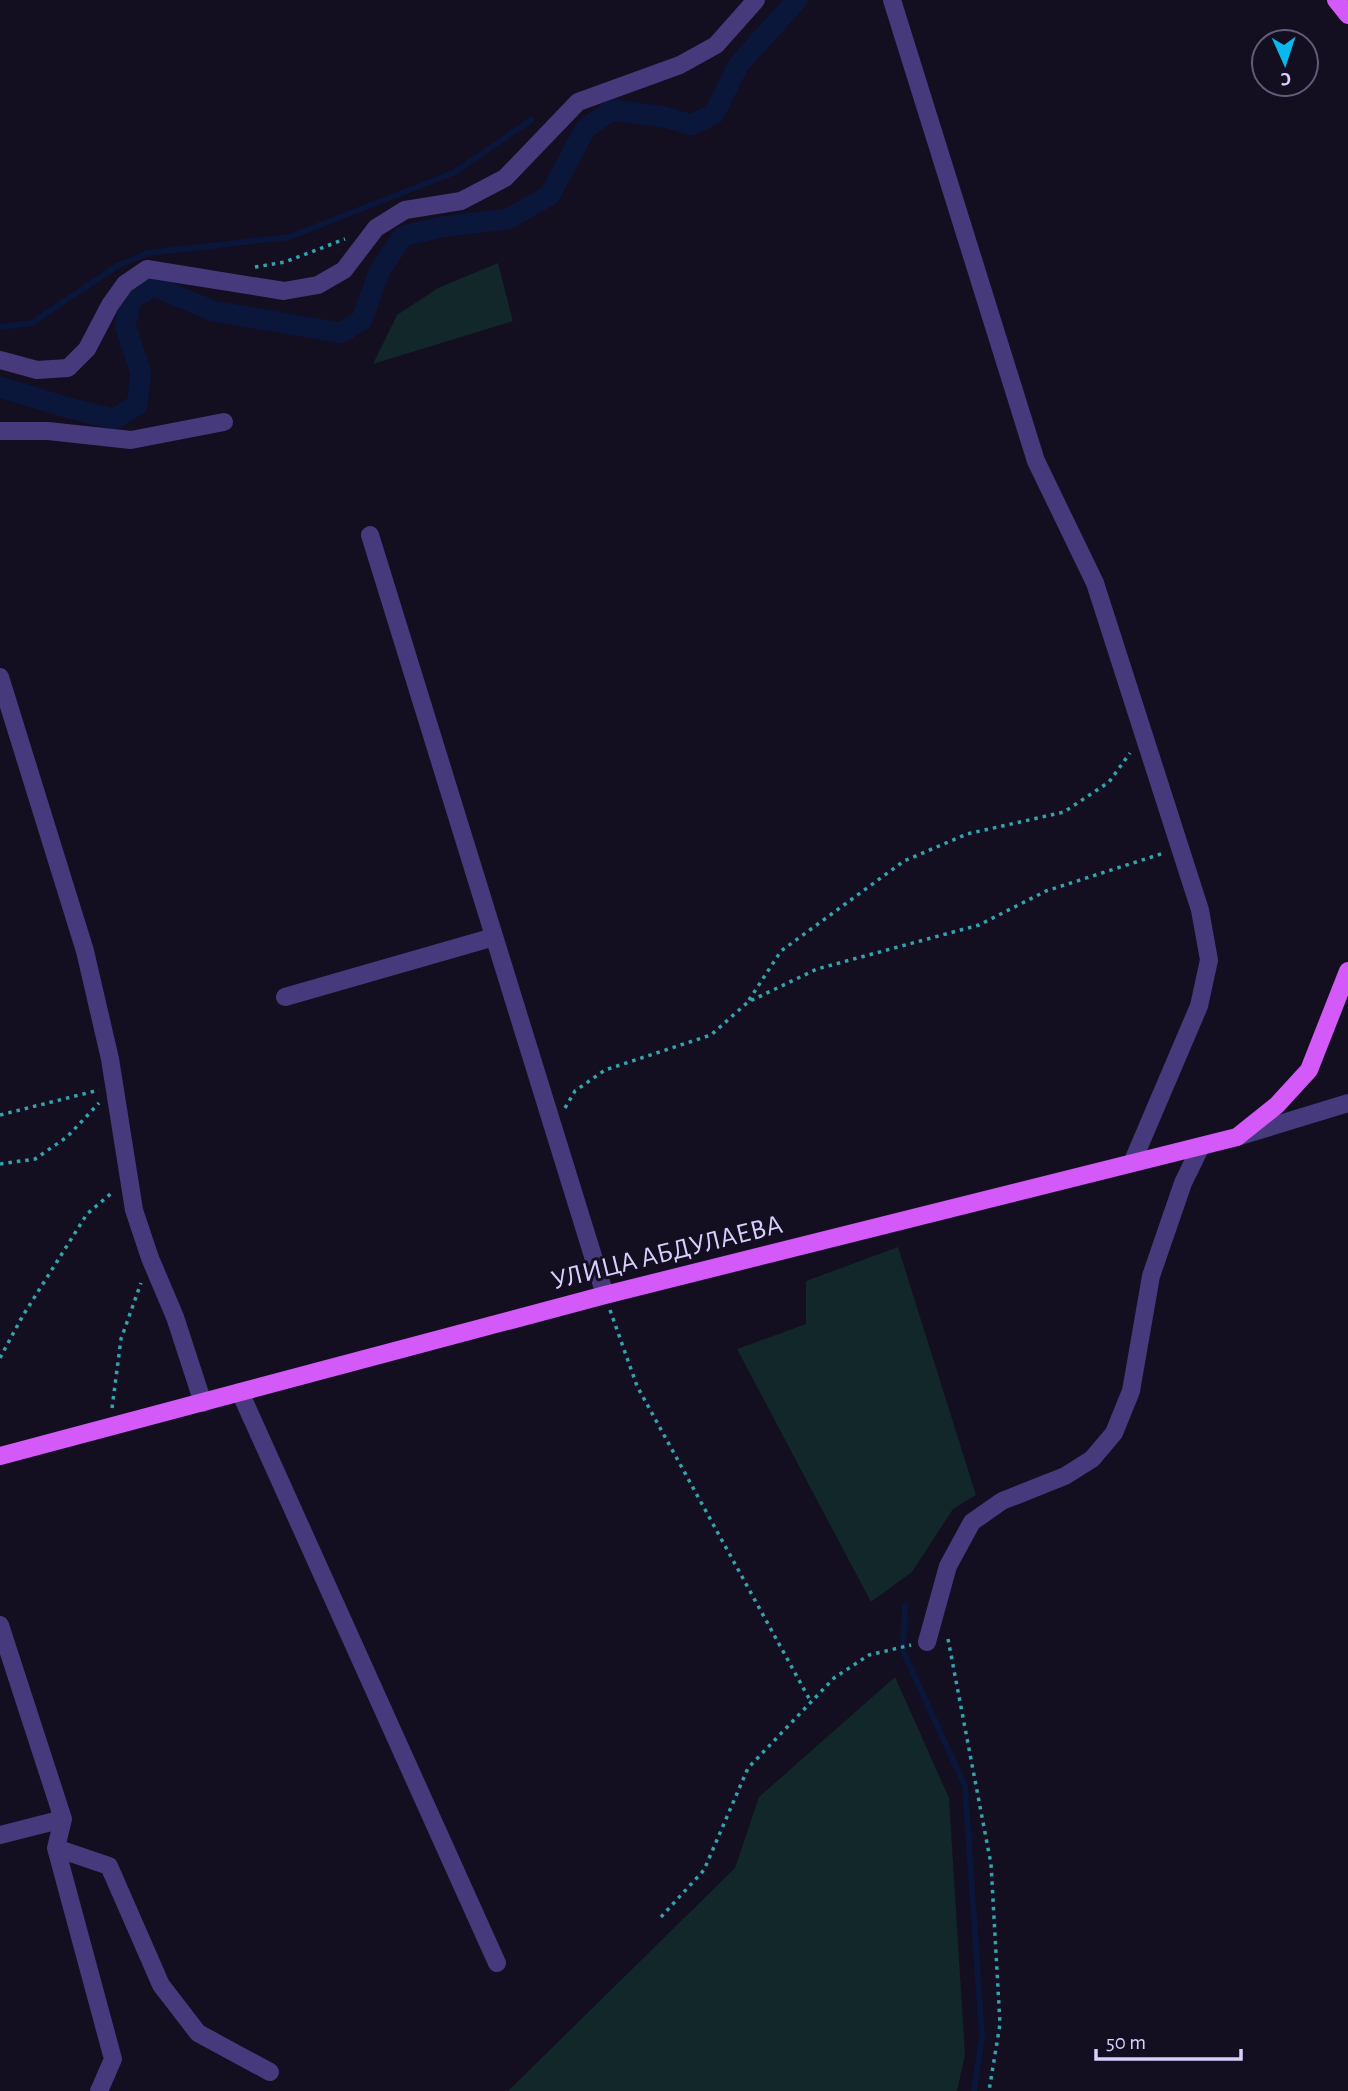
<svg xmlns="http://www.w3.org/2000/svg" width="1348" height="2091" font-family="'Alegreya Sans',sans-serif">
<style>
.green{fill:#112729}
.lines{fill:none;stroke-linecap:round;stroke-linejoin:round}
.stream{stroke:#0b163b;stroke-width:6}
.canal{stroke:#0b163b;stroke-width:21}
.path{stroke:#33a3ad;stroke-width:3.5;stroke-dasharray:3.5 5;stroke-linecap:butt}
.minor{stroke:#463a7d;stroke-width:18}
.major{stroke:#d35af8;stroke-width:18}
.labels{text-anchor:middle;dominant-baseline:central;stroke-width:6;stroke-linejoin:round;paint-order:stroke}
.street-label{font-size:28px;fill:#dacefd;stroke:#130e20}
</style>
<rect width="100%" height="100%" fill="#130e20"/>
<path class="green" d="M498,263L513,321L373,364L397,315L438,288Z
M898,1247L976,1495L953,1509L912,1572L871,1602L737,1349L806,1324V1281Z
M895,1677L949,1798L965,2055L957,2091H508L735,1868L759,1797Z"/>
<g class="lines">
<path class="stream" d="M0,327L32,323L117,266L148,253L290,237L455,172L531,120
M905,1606L903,1651L965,1786L982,2036L974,2091"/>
<path class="canal" d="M0,387L69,408L114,419L137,405L141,373L125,325L132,299L153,286L213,311L341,333L362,320L379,272L403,236L441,227L508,219L550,195L585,129L612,110L665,117L691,125L714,114L739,64L797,0"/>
<path class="path" d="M255,267L285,262L345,239
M749,1000L781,951L904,861L967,834L1064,812L1109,782L1130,753
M565,1108L575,1091L605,1070L711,1035L748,1002L817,969L979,925L1046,891L1164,853
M0,1115L99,1090
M0,1164L35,1159L67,1137L99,1103
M610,1310L637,1386L811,1702
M0,1358L22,1317L87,1214L114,1191
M112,1408L121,1339L141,1283
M948,1639L991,1864L1000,2024L989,2091
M661,1917L704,1870L748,1768L834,1678L869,1655L911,1645"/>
<path class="minor" d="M892,0L1036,461L1095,583L1200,910L1209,960L1199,1006L1132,1163
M0,360L37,370L68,368L87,349L110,305L125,284L147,269L284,291L318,285L344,270L376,228L405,210L461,201L505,178L578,102L680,65L716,45L756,0
M0,431H48L131,440L224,422
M370,535L605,1295
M0,677L85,951L110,1059L134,1210L150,1258L175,1317L203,1403
M285,997L494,937
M1237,1137L1348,1103
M240,1392L497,1963
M0,1625L63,1819L56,1848L113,2059L99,2091
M927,1642L948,1566L972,1522L1002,1501L1065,1476L1092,1459L1114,1433L1131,1391L1151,1276L1183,1183L1201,1146
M0,1835L63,1819
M56,1848L109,1866L161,1985L198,2033L270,2072"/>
<path class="major" d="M1336,0L1348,15
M0,1456L605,1295L1237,1137L1277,1105L1309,1070L1348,971"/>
</g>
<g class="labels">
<g class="street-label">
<text transform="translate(667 1253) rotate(-14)">УЛИЦА АБДУЛАЕВА</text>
</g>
</g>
<g transform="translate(1285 63) rotate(177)"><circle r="33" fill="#130e20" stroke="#635b78" stroke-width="2"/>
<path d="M0-5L12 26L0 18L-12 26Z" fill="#0ab8ee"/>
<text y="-10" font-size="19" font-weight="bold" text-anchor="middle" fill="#dacefd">С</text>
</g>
<path d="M1096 2049v10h145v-10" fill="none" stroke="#dacefd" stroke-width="3.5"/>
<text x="1106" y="2049" font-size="21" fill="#dacefd" stroke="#130e20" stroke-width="5" paint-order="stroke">50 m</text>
</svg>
